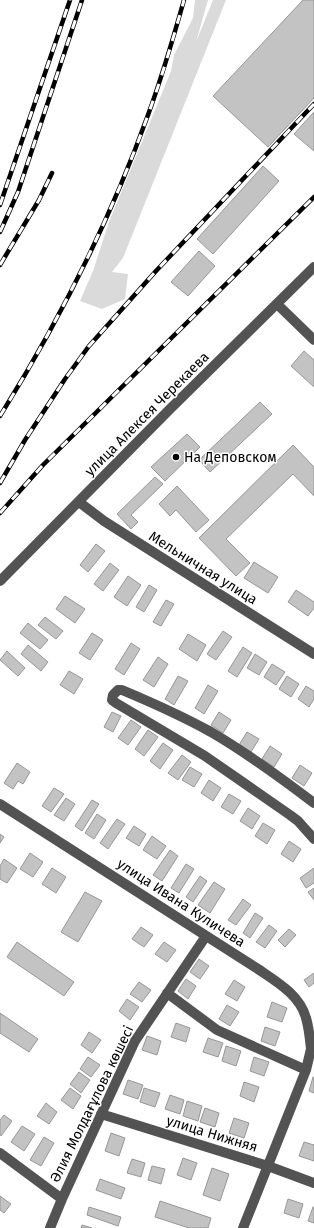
<svg xmlns="http://www.w3.org/2000/svg" width="314" height="1228" font-family="'Fira Sans',sans-serif">
<style>
.green{fill:#dadada}
.building{fill:#c3c3c3;stroke:#979797}
.lines{fill:none;stroke-linecap:round;stroke-linejoin:round}
.minor{stroke:#535353;stroke-width:10}
.rail-casing{stroke:#000;stroke-width:4.5}
.rail{stroke:#fff;stroke-width:3;stroke-dasharray:9;stroke-linecap:butt}
.poi-dot{fill:#000;stroke:#fff;stroke-width:1.5}
.labels{text-anchor:middle;dominant-baseline:central;stroke-width:3;stroke-linejoin:round;paint-order:stroke}
.street-label{font-size:14px;fill:#000;stroke:#fff}
.poi-label{font-size:14px;fill:#000;stroke:#fff;text-anchor:start}
</style>
<rect width="100%" height="100%" fill="#fff"/>
<path class="green" d="M195,0H208L196,42L213,0H226L123,258L112,272L128,274L125,299L102,309L80,301L93,271L109,222L171,71L174,55L193,18Z"/>
<path class="building" d="M303,0H314V98L268,147L213,96Z
M314,112V151L294,134Z
M263,166L279,181L213,254L197,239Z
M199,251L215,266L188,296L171,282Z
M304,351L314,360V387L291,366Z
M260,402L272,414L210,472L199,460Z
M187,434L200,447L165,481L151,467Z
M293,445L314,467V496L293,474L226,539L250,563L236,576L199,538Z
M155,477L163,484L131,515L138,522L131,529L117,514Z
M177,486L209,520L196,532L176,510L170,516L159,504Z
M96,544L105,551L88,572L80,565Z
M254,562L278,577L268,593L244,578Z
M110,563L119,570L103,591L94,584Z
M128,576L141,585L127,606L114,597Z
M149,585L157,590L144,612L136,607Z
M296,590L314,602V608L308,616L288,602Z
M65,596L85,609L75,623L56,609Z
M166,600L174,604L161,626L153,622Z
M45,617L63,631L56,639L38,625Z
M28,623L48,640L40,649L20,633Z
M223,631L232,637L216,660L207,654Z
M92,633L103,640L90,660L79,653Z
M188,634L206,645L197,661L179,649Z
M131,643L140,649L124,675L115,669Z
M28,645L48,662L41,671L21,654Z
M243,647L252,653L237,677L228,671Z
M7,651L25,668L18,676L0,660Z
M255,654L267,662L259,675L247,668Z
M158,657L168,664L154,687L143,680Z
M272,664L285,672L276,685L264,677Z
M69,671L83,679L74,694L60,685Z
M178,676L188,681L174,705L165,699Z
M287,676L299,684L291,697L279,689Z
M208,685L218,691L204,714L195,708Z
M306,686L314,691V699L309,707L298,699Z
M112,712L121,716L113,732L104,727Z
M219,712L231,720L223,733L211,725Z
M131,720L141,727L128,745L118,738Z
M148,730L158,737L144,756L135,749Z
M247,732L259,739L251,752L239,745Z
M163,743L173,750L160,769L150,761Z
M270,746L282,754L274,767L262,759Z
M182,755L191,762L178,780L168,773Z
M17,763L30,772L23,784L18,781L13,789L4,783Z
M300,765L312,773L304,786L292,778Z
M190,767L202,774L194,787L182,780Z
M209,780L221,788L213,801L201,793Z
M54,788L64,794L51,812L42,806Z
M229,794L241,801L233,814L221,807Z
M66,798L75,804L64,821L54,815Z
M92,800L99,804L82,831L75,826Z
M248,808L260,816L252,829L240,821Z
M97,814L106,820L94,839L85,833Z
M117,819L125,824L108,849L100,843Z
M263,823L275,830L267,844L255,836Z
M134,826L146,834L139,846L126,838Z
M0,834L4,837L0,843Z
M152,836L166,846L157,859L143,850Z
M289,841L301,849L293,862L281,854Z
M170,850L178,856L162,881L153,875Z
M30,853L43,862L33,877L20,869Z
M4,859L17,868L7,883L0,879V866Z
M186,864L194,869L179,893L171,888Z
M52,868L66,877L56,893L42,884Z
M314,868V883L306,888L300,878Z
M200,876L207,881L193,902L186,897Z
M214,882L225,889L210,913L198,905Z
M314,888V900L308,892Z
M85,892L102,901L78,942L61,932Z
M243,899L251,905L236,925L228,920Z
M255,913L263,918L250,938L243,933Z
M269,925L277,931L265,948L256,942Z
M141,927L153,935L144,947L132,939Z
M289,929L296,935L285,947L278,940Z
M17,942L74,982L64,996L7,957Z
M164,942L176,950L167,962L155,954Z
M199,959L209,966L200,979L190,972Z
M314,973V983L309,987L304,980Z
M186,979L196,986L188,999L178,991Z
M234,980L245,987L237,1001L225,994Z
M139,982L151,990L142,1002L130,994Z
M127,999L139,1007L130,1020L119,1011Z
M272,1002L287,1008L282,1022L267,1017Z
M227,1005L239,1012L230,1026L219,1019Z
M0,1013L38,1039L29,1052L0,1033Z
M176,1023L190,1028L186,1042L171,1037Z
M265,1027L280,1032L275,1046L261,1041Z
M89,1032L101,1040L92,1053L81,1045Z
M147,1036L161,1041L157,1055L142,1050Z
M208,1038L223,1043L218,1057L203,1052Z
M226,1046L241,1051L236,1066L222,1061Z
M88,1057L100,1065L91,1077L80,1069Z
M254,1057L269,1062L264,1076L250,1071Z
M79,1072L90,1080L81,1093L70,1084Z
M313,1077H314V1093L309,1091Z
M128,1080L143,1085L138,1099L123,1094Z
M244,1082L259,1087L254,1102L240,1096Z
M70,1088L81,1096L73,1109L61,1100Z
M144,1088L160,1093L155,1107L140,1102Z
M170,1095L184,1100L180,1114L165,1109Z
M187,1101L202,1106L198,1121L183,1116Z
M46,1103L57,1112L49,1124L37,1116Z
M205,1108L219,1113L215,1127L200,1122Z
M4,1115L12,1121L1,1136L0,1134V1120Z
M234,1118L249,1123L244,1138L229,1133Z
M22,1126L35,1134L24,1151L11,1142Z
M111,1133L125,1138L119,1156L105,1151Z
M44,1137L54,1143L41,1166L30,1160Z
M304,1142L314,1145V1161L299,1156Z
M183,1158L197,1163L191,1180L177,1175Z
M132,1159L145,1163L141,1177L127,1173Z
M152,1166L165,1169L161,1184L148,1180Z
M212,1168L229,1174L220,1201L203,1195Z
M100,1179L125,1188L121,1199L96,1190Z
M0,1196L11,1204L4,1213L0,1210Z
M288,1199L303,1204L299,1218L284,1213Z
M160,1201L211,1218L208,1228H189L155,1217Z
M89,1207L121,1217L118,1226L87,1215Z
M313,1207H314V1223L308,1221Z
M82,1225L92,1228H81Z"/>
<g class="lines">
<path class="minor" d="M277,304L314,340
M79,502L104,521L314,654
M0,581L169,410L314,267
M314,803C281,778 247,753 211,732C182,716 153,703 122,690H118L113,695L112,700L116,703L205,756L290,815L298,821L314,839
M0,804L258,969C277,982 300,995 306,1018C309,1028 310,1039 311,1049
M167,993L217,1030L306,1070
M101,1114L268,1166L314,1183
M0,1153L62,1199
M50,1228L62,1199L135,1041L206,936
M243,1228L306,1070L311,1049L314,1046"/>
<defs>
<path id="rail" d="M0,205L70,0
M0,232L18,192L82,0
M0,265L39,200L52,173
M0,416C58,323 111,218 148,115C162,77 173,39 184,0
M0,483L25,440L65,379L89,346L156,271L314,104
M0,513L43,465L314,197"/>
</defs>
<use href="#rail" class="rail-casing"/>
<use href="#rail" class="rail"/>
</g>
<circle class="poi-dot" cx="176" cy="457" r="4"/>
<g class="labels">
<g class="street-label">
<text transform="translate(147 414) rotate(-45)">улица Алексея Черекаева</text>
<text transform="translate(203 568) rotate(32)">Мельничная улица</text>
<text transform="translate(181 903) rotate(33)">улица Ивана Куличева</text>
<text transform="translate(92 1104) rotate(-64)">Әлия Молдағұлова көшесі</text>
<text transform="translate(212 1134) rotate(17)">улица Нижняя</text>
</g>
<g class="poi-label">
<text x="184" y="457">На Деповском</text>
</g>
</g>
</svg>
